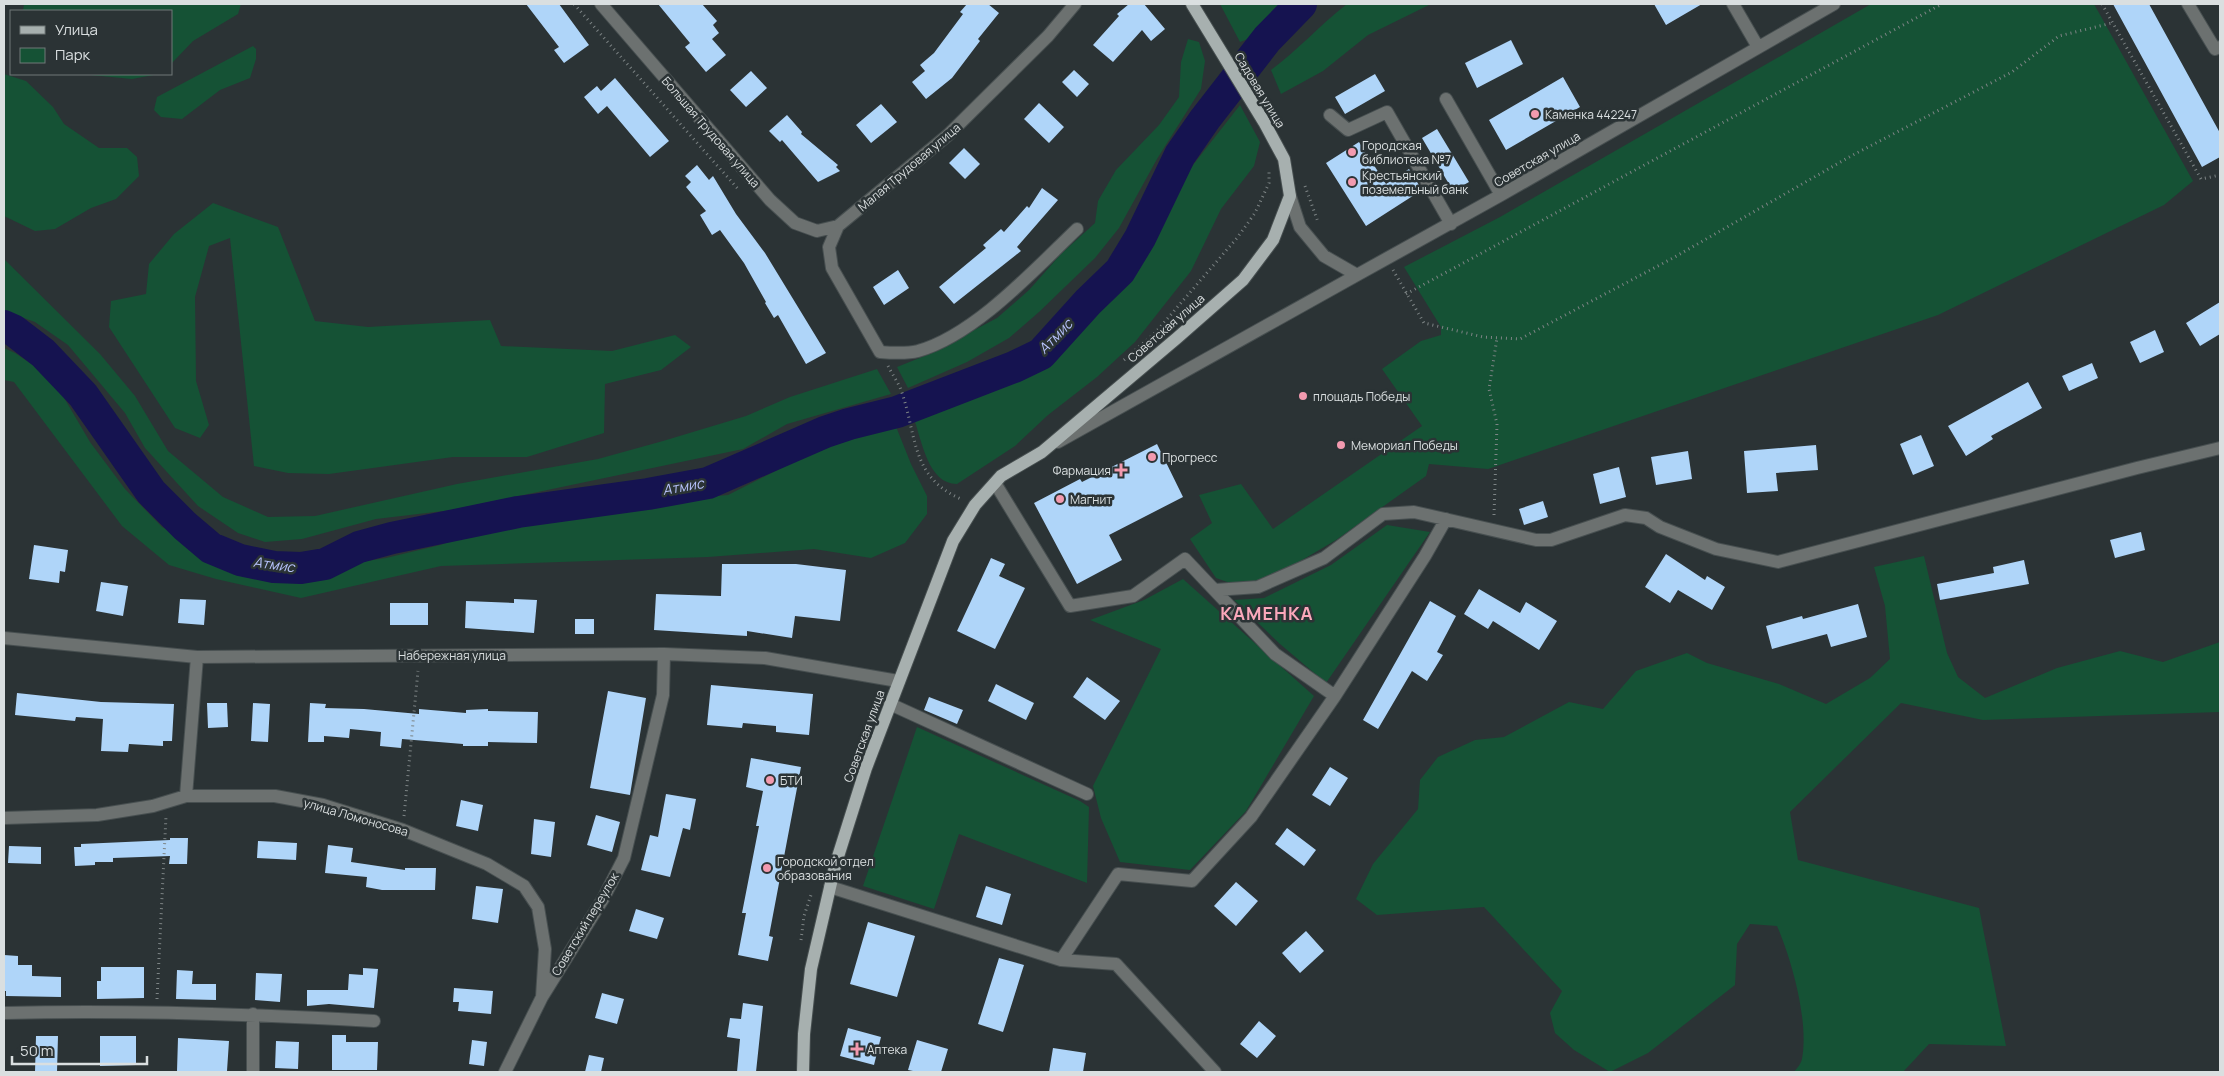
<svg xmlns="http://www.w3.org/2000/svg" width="2224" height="1076" font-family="Manrope,sans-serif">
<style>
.green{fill:#155235}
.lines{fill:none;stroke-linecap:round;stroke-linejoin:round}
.river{stroke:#151350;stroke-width:32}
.building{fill:#afd5f9}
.minor-casing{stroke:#474f50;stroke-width:14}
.major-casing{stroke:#474f50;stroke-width:14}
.path{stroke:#7d8485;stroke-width:3;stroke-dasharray:1 4;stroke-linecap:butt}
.minor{stroke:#6c7170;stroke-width:12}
.major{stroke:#a7b0af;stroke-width:12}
.poi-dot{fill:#f29aaf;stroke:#2b3335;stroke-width:2}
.labels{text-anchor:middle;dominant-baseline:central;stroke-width:5;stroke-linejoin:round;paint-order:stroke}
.street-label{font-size:12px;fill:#dadfe0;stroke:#2b3335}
.poi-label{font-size:12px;fill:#dadfe0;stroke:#2b3335;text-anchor:start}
.water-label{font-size:14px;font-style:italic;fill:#b7c2fc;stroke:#2b3335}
.district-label{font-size:18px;font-weight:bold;letter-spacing:1px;fill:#fba8bb;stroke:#2b3335}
</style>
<rect width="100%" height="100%" fill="#2b3335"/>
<path class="green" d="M24,4H241L238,14L193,41L171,64V11H23Z
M1220,4H1285L1261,34L1240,42Z
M1347,4H1431L1368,35L1323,71L1281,94L1271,70C1298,50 1320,25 1347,4Z
M1871,4H2094L2193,181L2164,205L1938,315L1488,469L1429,464L1426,476L1336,540L1270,579L1233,584L1216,578L1190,539L1212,523L1199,495L1241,484L1273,529L1422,426L1382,369L1421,341L1441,335V327L1404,267L1500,217Z
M1188,39L1199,42L1205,61L1201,89L1157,159L1119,228L1095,258L1039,312L1009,338L967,362L908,388L897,367L927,355L997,318L1029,290L1061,254L1095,223L1098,201L1116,170L1159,125L1179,97L1181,62Z
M253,46L256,49V59L250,78L220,90L182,119L161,117L154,110L157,97Z
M4,74L26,81L53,107L64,124L99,148H127L137,157L139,176L116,199L91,208L55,229L35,231L4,216Z
M80,74H159L132,79Z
M1240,105L1260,142L1254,166L1221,209L1191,271L1135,342L1097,377L1048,415L1015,446L957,484C928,484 922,441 914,419L948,402L1016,380L1056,354L1099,305L1128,279L1152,248L1186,174Z
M213,203L278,227L315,321L368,327L490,320L501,346L612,351L675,335L691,347L661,370L605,384L604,433L527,457H453L329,474L288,473L254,466L230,238L209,246L195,297L196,381L209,425L200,438L175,428L109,327L111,301L146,294L149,264L174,234Z
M4,259L100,354L135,396L168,451L223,497L268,517L315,516L457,484L598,459L663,441L746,416L790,397L877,369L891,394L787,424L743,449L452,510L376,519L302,539L265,542L238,533L198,506L145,448L125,413L68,345L35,322L4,311Z
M4,348L15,353L36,367L63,396L90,442L125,489L162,527L209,552L240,565L273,572L317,578L347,564L386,558L440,545L496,526L560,514L675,500L728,495L859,429L893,419L911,464L927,496V514L905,543L871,558L814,549L708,557L441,566L301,598L216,579L169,565L122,526L14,382L4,380Z
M1387,525L1430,532L1326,683L1280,644L1234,600L1264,598L1331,565Z
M1924,556L1947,653L1958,677L1985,698L2057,668L2120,651L2163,662L2220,642V712L1983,720L1901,703L1790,812L1798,860L1979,908L2006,1046L1929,1044L1903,1072H1794C1797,1068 1801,1064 1802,1059C1809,1021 1792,961 1777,926L1750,924L1737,944L1735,985L1648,1053L1610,1072L1574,1050L1555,1033L1550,1013L1562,991L1484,907L1377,915L1356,899L1373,864L1418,809L1420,780L1438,757L1475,740L1504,737L1569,702L1603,709L1636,671L1687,653L1707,663L1779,684L1826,704L1870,678L1890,659L1885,606L1874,567Z
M1183,579L1314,696L1246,811L1190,870L1120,862L1101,818L1093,786L1161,649L1090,620L1144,600Z
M917,727L1080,801L1089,807L1087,883L959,834L934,909L863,886Z"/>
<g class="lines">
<path class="river" d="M4,326L13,330L43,353L83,395L151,492L185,526L211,548L240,560L274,567L301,568L325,564L359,547L392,538L518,512L648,494L708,483L825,432L849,424L897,412L1014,367L1041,354L1088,302L1120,271L1140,238L1180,155L1205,119L1267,39L1301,4"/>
</g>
<path class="building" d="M526,4H559L589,45L564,63L554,50L559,47Z
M658,4H702L717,21L713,25L719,33L712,39L726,55L706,72L685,47L690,43Z
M967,4H988L999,13L978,39L980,41L952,78L926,99L912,82L925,71L920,65L934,53L963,14L960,12Z
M1129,4H1144L1165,29L1151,41L1142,30L1113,62L1093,45L1119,16L1117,14Z
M1654,4H1702L1666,25Z
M2113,4H2149L2220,133V157L2202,167Z
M1511,40L1523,64L1477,88L1465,63Z
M1074,70L1089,84L1077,97L1062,82Z
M751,71L767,88L746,107L730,90Z
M1375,74L1385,91L1345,114L1335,97Z
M1563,77L1580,107L1506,150L1489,120Z
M615,78L669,141L650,157L607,106L598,114L584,97L597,86L601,91Z
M1039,103L1064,127L1049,143L1024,119Z
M881,104L897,122L871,143L856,125Z
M787,115L802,132L801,134L838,165L836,167L840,171L818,182L782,140L780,142L769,131Z
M1437,129L1469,182L1453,191L1422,138Z
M1359,142L1386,184L1409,169L1422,190L1366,226L1326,163Z
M964,148L980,164L965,179L949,163Z
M697,165L709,180L713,176L736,214L765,253L826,353L806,364L778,315L774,318L765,303L766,302L744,263L720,230L712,235L700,215L706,211L686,187L691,182L685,176Z
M1042,188L1058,200L1017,247L1021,251L954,304L939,287L986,248L983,245L1001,229L1004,232L1027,206L1029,208Z
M898,270L909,288L884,305L873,287Z
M2220,302V334L2200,346L2186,323Z
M2155,330L2164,352L2140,363L2130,342Z
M2092,363L2098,378L2069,391L2062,376Z
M2028,382L2042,408L1991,436L1993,439L1966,456L1948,426Z
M1921,435L1934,466L1913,475L1900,444Z
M1157,444L1183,497L1109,535L1122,560L1077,584L1034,503L1080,479L1082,482Z
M1816,445L1818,470L1776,473L1778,491L1747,493L1744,451Z
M1688,451L1692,479L1656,485L1651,457Z
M1619,467L1626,497L1600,504L1593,474Z
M1543,501L1548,517L1524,525L1519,509Z
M2141,532L2145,550L2115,558L2110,540Z
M34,545L68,550L65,572L60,571L59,583L29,579Z
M1666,554L1705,580L1707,576L1725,587L1712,610L1678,590L1670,603L1645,587Z
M991,558L1005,564L999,576L1025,588L995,649L957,631Z
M2024,560L2029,584L1940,600L1937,584L1994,573L1993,567Z
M722,564H796L846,570L840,621L795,616L792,638L747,631V636L654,630L656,594L721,596Z
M101,582L128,586L123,616L96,611Z
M1479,589L1520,613L1526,602L1557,621L1539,650L1493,621L1488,629L1464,614Z
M180,599L206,600L204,625L178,623Z
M514,599L537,600L534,633L465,628L466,601L514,603Z
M1430,601L1456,616L1437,652L1443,655L1427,681L1412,671L1378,729L1363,720Z
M390,603H428V625H390Z
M1858,604L1867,637L1831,647L1827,634L1772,649L1766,626L1802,616L1803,619Z
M575,619H594V634H575Z
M1087,677L1120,701L1105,720L1073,697Z
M996,684L1034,703L1026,720L988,701Z
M711,685L813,694L809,735L776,732V726L743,723L742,728L707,725Z
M608,691L646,698L630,795L590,788Z
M17,693L101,702L174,704L172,741H163V746L129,744L128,752L101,751L103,719L76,717L75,721L15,715Z
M929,697L963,710L957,724L924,710Z
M207,703H227L228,727L208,728Z
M253,703L270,704L268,742L251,741Z
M310,703L326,704L325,708L364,709L419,714V709L466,713V710L488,709V711L538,712L537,743L488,742V746H463V744L402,739L401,748L380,746L381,732L350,729L349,738L324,736V742H308Z
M751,758L801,767L769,936L773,937L768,961L738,955L746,913H742L759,826H756L763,791L746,787Z
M1330,767L1348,778L1330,806L1312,795Z
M666,794L696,799L690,830L683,828L670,877L641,870L650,835L658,837Z
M461,800L483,805L478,831L456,826Z
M596,815L620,822L612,852L587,845Z
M534,819L555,822L551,857L531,854Z
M1287,828L1316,850L1304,866L1275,844Z
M170,838H188L187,864H169L170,856L113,858V862H95V865L75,866L74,847H81V844L170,840Z
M258,841L297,843L296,860L257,858Z
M328,845L353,848L351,862L405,870V868H436L435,890H382L366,887L367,877L325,873Z
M9,846L41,847V864L8,863Z
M1236,882L1258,901L1236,926L1214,906Z
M476,886L503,889L498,923L472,919Z
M986,886L1011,894L1002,925L976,917Z
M636,909L664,918L657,939L629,931Z
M868,922L915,936L897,997L850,984Z
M1306,931L1324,951L1300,973L1282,953Z
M4,955L18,956V965H32V976L61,977V997L6,996V991H4Z
M999,958L1024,965L1003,1032L978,1024Z
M101,967H144V998L97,999V981H101Z
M363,968L378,969L374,1008L329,1004L307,1006V990H348L349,974L363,975Z
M177,970L193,971L192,984H216V1000L176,999Z
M256,973L282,974L280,1002L255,1000Z
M454,988L493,991L491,1014L458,1011L459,1002H453Z
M602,993L624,999L617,1024L595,1018Z
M743,1003L763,1006L756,1072H737L740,1039L727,1037L730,1018L741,1019Z
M1259,1021L1276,1036L1257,1058L1240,1044Z
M848,1028L881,1037L874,1065L840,1056Z
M332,1035H346V1042H378L377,1070H332Z
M36,1036H58L57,1072H35Z
M100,1036H136V1065L100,1066Z
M178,1038L229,1041L227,1071H177Z
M472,1040L487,1042L484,1066L469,1064Z
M917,1040L948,1049L941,1072H918L908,1070Z
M276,1041L299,1042L298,1069L275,1068Z
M1053,1048L1086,1053L1083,1072H1049Z
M589,1055L604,1058L601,1072H585Z"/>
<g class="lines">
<defs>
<path id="minor" d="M601,4L770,200L795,223L817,231L838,226
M1075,4L1048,36L948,135L838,226L829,247L832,268L880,352C892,353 906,354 918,351C975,335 1035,269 1077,229
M1733,4L1758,47
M2188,4L2215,49L2220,47
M1446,99L1501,195
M1330,115L1348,130L1387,112L1451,224
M1290,196L1300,227L1324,256L1357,275L1501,195L1834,4
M1058,442L1357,275
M995,483L1070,606L1133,596L1185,559L1275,654L1335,696
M1215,590L1258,587L1324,558L1383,514L1414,512L1536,540H1551L1625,515L1646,518L1660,527L1716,549L1778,562L2137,468L2220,448
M4,638L197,657L664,654L765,658L898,681
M890,704L1087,794
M186,796L197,657
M4,818L97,815L153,806L186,796H275L323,805L403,830L487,864L524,886L538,907L545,949L542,997
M830,887L1061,960L1116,964L1215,1072
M1061,960L1118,874L1192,881L1251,817L1335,696L1425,556L1446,519
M4,1013C127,1010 251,1014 374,1021
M253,1072V1014
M505,1072L542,997L603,899L624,858L663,695L664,654"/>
<path id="major" d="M803,1072L804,1034L811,969L835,866L866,768L953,541L975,505L1001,476L1042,452L1177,338L1243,280L1273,240L1290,196L1284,159L1264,122L1192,4"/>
</defs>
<use href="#minor" class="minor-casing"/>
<use href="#major" class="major-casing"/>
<path class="path" d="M574,4L738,189
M2102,4L2201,179L2220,175
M1305,186L1318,222
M1393,270L1424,323L1483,337L1520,339L1673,258L1851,156L2012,72L2059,36L2112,23
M1406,294L1942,4
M1124,360L1155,333L1237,238L1255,213L1269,183V170
M888,366C892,374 898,382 901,390C917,434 910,477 961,499
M1494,515L1497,424L1489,389L1497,338
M404,816L418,671
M801,940L804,916L811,895
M157,999L166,816"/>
<use href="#minor" class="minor"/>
<use href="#major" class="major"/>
</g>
<g class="poi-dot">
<circle cx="1535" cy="114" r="5"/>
<circle cx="1352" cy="152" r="5"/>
<circle cx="1352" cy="182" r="5"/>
<circle cx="1303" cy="396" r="5"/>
<circle cx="1341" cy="445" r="5"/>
<circle cx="1152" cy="457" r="5"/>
<path d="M1118.5 462.5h5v5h5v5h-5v5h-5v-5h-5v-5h5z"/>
<circle cx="1060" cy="499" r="5"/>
<circle cx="770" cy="780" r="5"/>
<circle cx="767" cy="868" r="5"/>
<path d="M854.5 1041.5h5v5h5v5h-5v5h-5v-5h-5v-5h5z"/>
</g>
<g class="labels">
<g class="street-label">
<text transform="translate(1260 90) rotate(59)">Садовая улица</text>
<text transform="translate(711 132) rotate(49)">Большая Трудовая улица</text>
<text transform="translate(1537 159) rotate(-30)">Советская улица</text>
<text transform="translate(909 167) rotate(-40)">Малая Трудовая улица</text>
<text transform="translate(1166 328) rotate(-41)">Советская улица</text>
<text x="452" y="655">Набережная улица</text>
<text transform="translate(864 736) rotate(-70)">Советская улица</text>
<text transform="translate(356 817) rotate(16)">улица Ломоносова</text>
<text transform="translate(585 924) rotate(-59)">Советский переулок</text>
</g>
<g class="poi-label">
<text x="1545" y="114">Каменка 442247</text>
<text x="1362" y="145">Городская<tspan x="1362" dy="14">библиотека №7</tspan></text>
<text x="1362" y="175">Крестьянский<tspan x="1362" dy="14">поземельный банк</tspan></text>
<text x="1313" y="396">площадь Победы</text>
<text x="1351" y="445">Мемориал Победы</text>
<text x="1162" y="457">Прогресс</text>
<text x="1111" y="470" text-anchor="end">Фармация</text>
<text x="1070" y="499">Магнит</text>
<text x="780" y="780">БТИ</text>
<text x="777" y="861">Городской отдел<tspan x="777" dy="14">образования</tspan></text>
<text x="867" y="1049">Аптека</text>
</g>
<g class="water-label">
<text transform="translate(1055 336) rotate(-46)">Атмис</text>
<text transform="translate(683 486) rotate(-10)">Атмис</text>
<text transform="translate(274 564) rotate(8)">Атмис</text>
</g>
<g class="district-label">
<text x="1267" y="613">КАМЕНКА</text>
</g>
</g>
<rect width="2224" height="1076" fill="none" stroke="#dadfe0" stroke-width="10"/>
<rect x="10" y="10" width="162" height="65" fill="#2b3335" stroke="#717879"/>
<rect x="20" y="26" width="25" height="8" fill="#a7b0af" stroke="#717879"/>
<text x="55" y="35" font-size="15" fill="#dadfe0">Улица</text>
<rect x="20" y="48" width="25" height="15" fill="#155235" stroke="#717879"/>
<text x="55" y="60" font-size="15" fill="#dadfe0">Парк</text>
<path d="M12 1056v8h135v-8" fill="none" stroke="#dadfe0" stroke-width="2.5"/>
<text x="20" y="1056" font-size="15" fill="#dadfe0" stroke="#2b3335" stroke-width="4" paint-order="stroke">50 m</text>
</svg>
